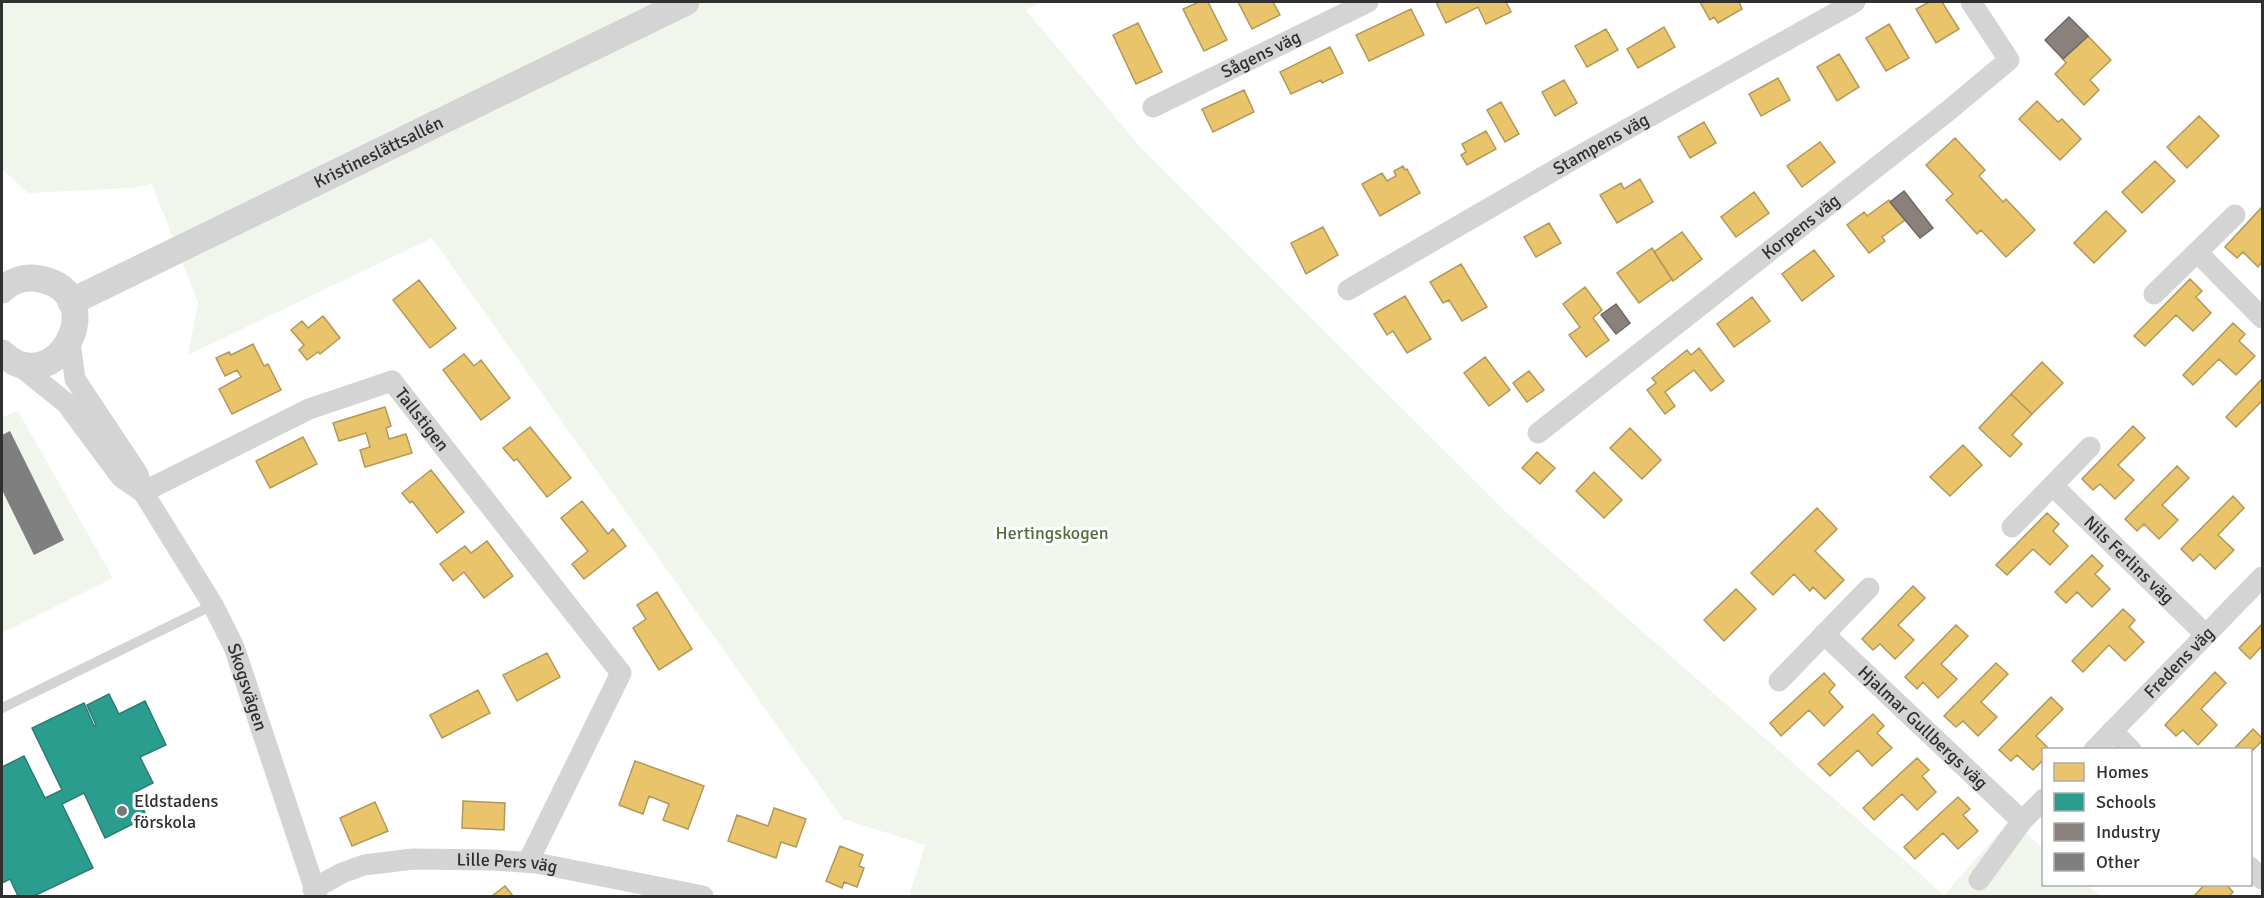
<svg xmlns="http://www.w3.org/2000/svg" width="2264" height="898" font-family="Signika,sans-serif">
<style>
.green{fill:#f1f6ed}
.homes{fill:#e9c46a;stroke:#b29859;stroke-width:1.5}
.schools{fill:#2a9d8f;stroke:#2c7c72;stroke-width:1.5}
.industry{fill:#8a817c;stroke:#6f6965;stroke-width:1.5}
.building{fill:#7f7f7f}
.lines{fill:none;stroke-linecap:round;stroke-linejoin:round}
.service{stroke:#d4d4d4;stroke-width:10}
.minor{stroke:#d4d4d4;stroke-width:21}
.tertiary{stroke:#d4d4d4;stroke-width:27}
.poi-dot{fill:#787878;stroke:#fff;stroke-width:2}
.labels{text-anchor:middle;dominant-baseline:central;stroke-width:6;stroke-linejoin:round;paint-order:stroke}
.street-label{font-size:18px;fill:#303030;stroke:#fff}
.park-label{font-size:18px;fill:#526e3b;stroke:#fff}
.poi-label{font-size:18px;fill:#303030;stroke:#fff;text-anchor:start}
</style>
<rect width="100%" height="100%" fill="#fff"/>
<path class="green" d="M2,2H1042L1026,10L1141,148L1506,512L1944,895L2010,820L2043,848L2044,884L2087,885L2101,896H909L925,845L843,819L432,238L188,355L198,303L152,184L131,188L28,193L2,169Z
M18,411L113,578L2,633V417Z"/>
<path class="homes" d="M1199,2H1208L1227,40L1204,51L1183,9Z
M1238,2H1273L1280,15L1252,29Z
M1436,2H1506L1511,12L1486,24L1478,7L1446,23Z
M1700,2H1739L1742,9L1718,23L1714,17L1710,20Z
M1929,2H1942L1959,29L1936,43L1916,9Z
M1411,9L1424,35L1369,61L1356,35Z
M1138,23L1162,72L1136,84L1113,35Z
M1889,24L1909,58L1886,71L1866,38Z
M1664,27L1675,47L1638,68L1627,49Z
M1606,29L1618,50L1587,67L1575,46Z
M2088,36L2111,60L2090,80L2099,90L2084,105L2055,74L2066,63L2063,59Z
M1330,47L1343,73L1322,83L1321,80L1291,94L1280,72Z
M1839,54L1859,87L1837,101L1817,67Z
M1778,78L1790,100L1761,116L1749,94Z
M1564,80L1577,103L1555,116L1542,92Z
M1244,90L1254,112L1213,132L1202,109Z
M2037,101L2058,122L2062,119L2081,139L2060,160L2019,119Z
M1501,102L1519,134L1505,142L1487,110Z
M2199,116L2219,136L2187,168L2167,147Z
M1704,122L1716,143L1690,158L1678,137Z
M1486,131L1496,149L1467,165L1461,155L1466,152L1462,144Z
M1955,138L1985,170L1979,176L2003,202L2006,199L2035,230L2006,257L1981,230L1977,234L1946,200L1953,194L1926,165Z
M1820,142L1835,162L1802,187L1787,166Z
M2155,161L2175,181L2142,213L2122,192Z
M1403,166L1405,170L1407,169L1420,193L1380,216L1362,184L1382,173L1387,181L1396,176L1394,171Z
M1640,179L1653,202L1617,223L1600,195L1621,183L1624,189Z
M1754,192L1769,213L1736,237L1721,217Z
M1889,200L1905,220L1882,237L1885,241L1869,253L1847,225L1864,212L1867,216Z
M2262,207V262L2258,267L2243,252L2237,258L2225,247Z
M2106,211L2126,231L2094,263L2074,243Z
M1549,223L1561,243L1536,257L1524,237Z
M1323,227L1338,255L1306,274L1291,243Z
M1682,232L1702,259L1673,281L1654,252Z
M1652,248L1672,279L1639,303L1617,273Z
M1814,250L1834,276L1802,301L1782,274Z
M1461,264L1487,307L1462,321L1449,300L1443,303L1430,282Z
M2190,279L2202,291L2196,297L2211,313L2193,331L2176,315L2145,346L2134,336Z
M419,280L456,328L430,348L393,300Z
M1585,287L1602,310L1593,318L1609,340L1586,357L1569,335L1580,327L1563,304Z
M1405,296L1431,339L1407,353L1393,331L1387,335L1374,314Z
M1752,297L1770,321L1734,347L1717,324Z
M323,316L340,338L320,354L318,352L307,360L299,350L304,345L291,330L302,321L308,328Z
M2233,323L2245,334L2239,341L2255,356L2236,375L2219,359L2193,385L2183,375Z
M253,344L264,366L268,364L281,390L232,414L219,389L241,377L237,370L225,376L216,358L229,352L231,355Z
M1699,348L1724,381L1711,391L1694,370L1665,392L1675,406L1665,414L1647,390L1656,383L1652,378L1687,350L1691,355Z
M464,354L474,366L481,360L510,398L481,420L443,370Z
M1485,357L1510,390L1489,406L1464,373Z
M2042,362L2063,383L2032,414L2011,394Z
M1529,371L1544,390L1527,402L1513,383Z
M2262,379V401L2236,427L2226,417Z
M2011,394L2032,414L2012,435L2022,444L2010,457L1979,428Z
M385,407L391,426L386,428L389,439L406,434L412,453L365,467L360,450L370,447L366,433L339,441L333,423Z
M2133,426L2145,438L2118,465L2134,480L2115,499L2100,484L2093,490L2082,479Z
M530,427L571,478L547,497L517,459L514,461L503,448Z
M1630,428L1661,460L1642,479L1610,448Z
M303,437L317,464L270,488L256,461Z
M1963,445L1982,465L1950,496L1930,477Z
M1537,452L1555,468L1540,484L1522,468Z
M2177,466L2189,478L2162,505L2178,520L2159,539L2144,524L2137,531L2125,519Z
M431,470L464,512L437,533L412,501L410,503L402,493Z
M1594,472L1622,500L1604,518L1576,491Z
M2233,496L2244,508L2218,535L2234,550L2215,569L2200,554L2193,561L2181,549Z
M582,501L608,534L613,529L626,546L584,579L572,564L588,551L561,518Z
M1817,508L1837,529L1815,551L1844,580L1825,599L1813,587L1810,591L1794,574L1773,595L1751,573Z
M2047,513L2059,524L2053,531L2068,546L2050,565L2033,549L2007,575L1996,565Z
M487,541L513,576L484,598L464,572L453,581L440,564L465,546L471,553Z
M2092,555L2103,566L2095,574L2110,589L2092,607L2077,592L2066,603L2055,592Z
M1913,586L1925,598L1898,625L1914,640L1895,659L1880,644L1873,650L1862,639Z
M1736,589L1756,609L1724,641L1704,620Z
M657,592L692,649L659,670L633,628L646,619L637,605Z
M2123,609L2135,620L2129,627L2144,642L2125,661L2109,645L2083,672L2072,661Z
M2262,624V646L2250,659L2239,648Z
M1956,625L1968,636L1941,664L1957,679L1938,698L1923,682L1917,689L1905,677Z
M547,653L560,677L517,701L503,675Z
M1996,663L2008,674L1981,702L1997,717L1978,736L1963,721L1956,727L1944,716Z
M2215,672L2226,683L2201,709L2217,725L2198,745L2183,730L2176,736L2165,725Z
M1824,673L1835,685L1829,692L1843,707L1824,726L1809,710L1781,736L1770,723Z
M478,690L490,713L442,738L430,715Z
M2051,697L2063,709L2036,736L2050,750H2044V759L2033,770L2017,755L2011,761L1999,750Z
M1873,714L1884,726L1877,733L1892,748L1872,766L1858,750L1830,776L1818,764Z
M2253,729L2262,738V741L2250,753V750H2233Z
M1917,758L1929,770L1922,776L1936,792L1917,810L1902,794L1874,820L1863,808Z
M635,761L704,786L688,829L663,820L669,804L649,796L643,814L619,805Z
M1958,797L1970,809L1963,815L1978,831L1958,849L1943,833L1915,859L1904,847Z
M463,801L505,803L504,830L462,828Z
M375,802L388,831L352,846L340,818Z
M774,808L806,819L796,847L781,842L776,858L728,841L737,815L768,826Z
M840,846L863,855L859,866L864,868L857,887L844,882L842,888L826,881Z
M2205,884H2226L2233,892L2229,896H2197L2195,895Z
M505,886L513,896H492Z"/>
<path class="schools" d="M109,694L119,714L145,701L166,745L140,757L153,783L135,792L147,817L105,838L84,793L62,804L93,868L34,896H18L10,879L2,883V767L24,756L45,798L62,790L32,728L84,703L94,726L96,725L87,705Z"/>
<path class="industry" d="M2069,17L2088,36L2063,59L2045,40Z
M1904,191L1933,228L1920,238L1890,202Z
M1616,304L1630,323L1616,334L1601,315Z"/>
<path class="building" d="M10,431L64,540L34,555L2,490V435Z"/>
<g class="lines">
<path class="service" d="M2,708L213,605"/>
<g class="minor">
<path id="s1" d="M1153,107L1368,2"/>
<path d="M2197,252L2262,318"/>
<path id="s2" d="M1348,290L1586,152L1855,2"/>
<path d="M2154,294L2235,215"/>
<path id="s3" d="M70,342L75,379L138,474L143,492L213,605L234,647L317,896"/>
<path d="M15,362L66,403L121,477L143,492"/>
<path id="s4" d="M1538,433L1948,111L2009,60L1971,2"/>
<path id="s5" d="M2053,486L2205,634"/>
<path id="s6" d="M143,492L309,409L392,381L621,673L528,862"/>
<path d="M2012,527L2090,447"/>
<path id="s7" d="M1824,634L2022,821"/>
<path d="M1779,681L1869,588"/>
<path d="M2112,731L2131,750"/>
<path id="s8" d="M2094,750L2262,577"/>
<path d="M2250,867L2262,879"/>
<path d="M1979,880L2022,821L2044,799"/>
<path id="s9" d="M313,889L342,873L364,865L413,859L493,860L536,863L703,896"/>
</g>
<g class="tertiary">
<path d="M2,290C12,280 26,276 40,279C114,294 56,404 2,353"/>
<path id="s10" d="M71,302L686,2"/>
</g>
</g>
<circle class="poi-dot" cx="122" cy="811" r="6"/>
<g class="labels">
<g class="street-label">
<text stroke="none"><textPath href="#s1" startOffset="120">Sågens väg</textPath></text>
<text stroke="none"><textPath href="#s2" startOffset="292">Stampens väg</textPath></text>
<text stroke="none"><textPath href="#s10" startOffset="342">Kristineslättsallén</textPath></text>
<text stroke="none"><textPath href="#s4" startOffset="334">Korpens väg</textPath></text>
<text stroke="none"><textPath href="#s6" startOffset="322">Tallstigen</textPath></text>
<text stroke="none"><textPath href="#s5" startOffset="106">Nils Ferlins väg</textPath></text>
<text stroke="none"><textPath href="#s8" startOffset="122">Fredens väg</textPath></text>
<text stroke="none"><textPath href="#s3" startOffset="392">Skogsvägen</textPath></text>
<text stroke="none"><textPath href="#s7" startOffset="136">Hjalmar Gullbergs väg</textPath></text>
<text stroke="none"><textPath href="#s9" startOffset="200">Lille Pers väg</textPath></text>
</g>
<g class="park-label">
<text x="1052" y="533">Hertingskogen</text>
</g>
<g class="poi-label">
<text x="134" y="801">Eldstadens<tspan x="134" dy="21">förskola</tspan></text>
</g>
</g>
<rect width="2264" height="898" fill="none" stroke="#303030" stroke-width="6"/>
<rect x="2042" y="748" width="210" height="138" fill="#ffffff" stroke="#acacac" stroke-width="1.5"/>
<rect x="2054" y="763" width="30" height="18" fill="#e9c46a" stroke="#acacac" stroke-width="1.5"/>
<text x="2096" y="778" font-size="18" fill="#303030">Homes</text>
<rect x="2054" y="793" width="30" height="18" fill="#2a9d8f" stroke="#acacac" stroke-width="1.5"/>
<text x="2096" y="808" font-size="18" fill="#303030">Schools</text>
<rect x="2054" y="823" width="30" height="18" fill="#8a817c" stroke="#acacac" stroke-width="1.5"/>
<text x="2096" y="838" font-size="18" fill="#303030">Industry</text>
<rect x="2054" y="853" width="30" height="18" fill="#7f7f7f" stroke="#acacac" stroke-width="1.5"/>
<text x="2096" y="868" font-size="18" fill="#303030">Other</text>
</svg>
